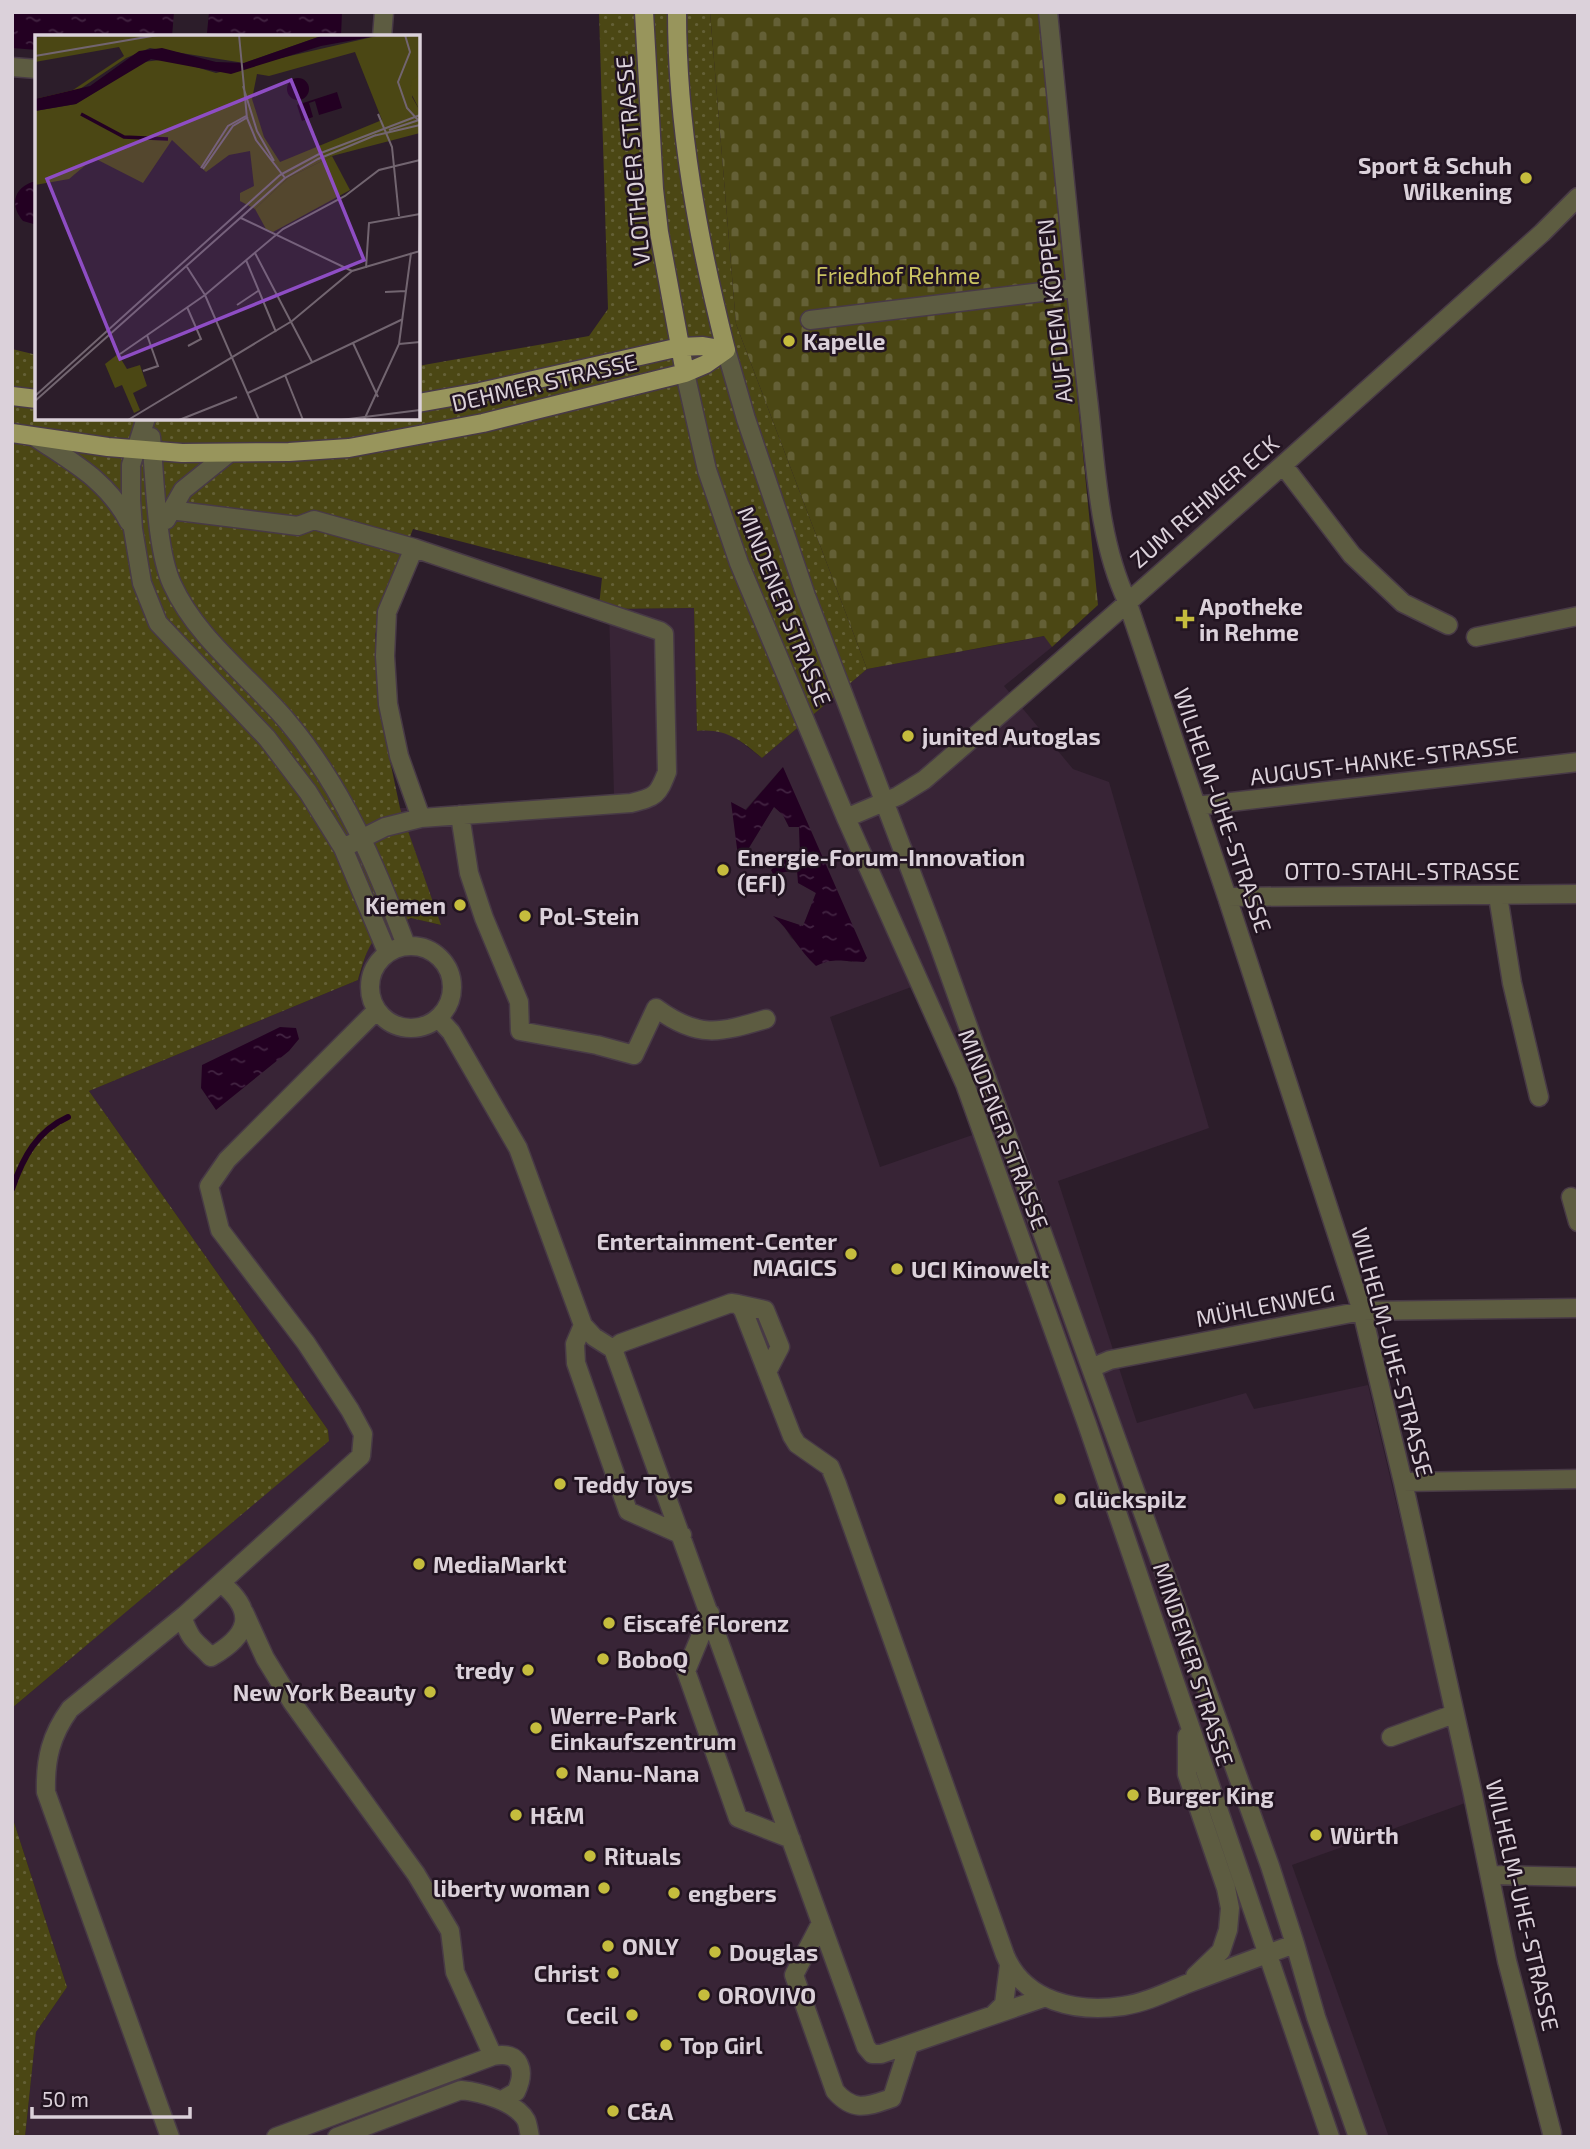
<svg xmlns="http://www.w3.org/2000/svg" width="1590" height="2149" font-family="'Exo 2',sans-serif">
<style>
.built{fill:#382436;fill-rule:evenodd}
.grass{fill:url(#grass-dots)}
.cemetery{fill:url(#cemetery-stones)}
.water{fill:url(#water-ripples)}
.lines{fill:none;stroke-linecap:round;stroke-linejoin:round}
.stream{stroke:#230022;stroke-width:6}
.minor-casing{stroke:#483a46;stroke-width:21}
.major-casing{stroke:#483a46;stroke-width:21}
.minor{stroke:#5d5c41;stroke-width:18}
.major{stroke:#98955c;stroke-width:18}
.poi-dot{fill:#c5bc3d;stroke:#221421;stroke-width:2.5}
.labels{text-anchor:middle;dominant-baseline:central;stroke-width:5;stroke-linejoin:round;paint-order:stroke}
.street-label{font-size:23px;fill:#dbd1da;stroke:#221421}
.poi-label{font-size:23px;font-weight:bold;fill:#dbd1da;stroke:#221421;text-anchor:start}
.park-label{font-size:23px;fill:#cbc462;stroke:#221421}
.inset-river{fill:none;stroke:#230022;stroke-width:3.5}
.inset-road{fill:none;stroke:#726570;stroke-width:2}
.view{fill:#8e4dc4;fill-opacity:0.15;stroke:#8e4dc4;stroke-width:3.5}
.inset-edge{fill:none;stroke:#dbd1da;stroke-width:3.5}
</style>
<defs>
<pattern id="grass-dots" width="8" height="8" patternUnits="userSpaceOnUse" patternTransform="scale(1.75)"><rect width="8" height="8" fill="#4b4714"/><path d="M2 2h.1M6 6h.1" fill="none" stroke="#646036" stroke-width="1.8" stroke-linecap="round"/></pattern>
<pattern id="cemetery-stones" width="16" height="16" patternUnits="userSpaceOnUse" patternTransform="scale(1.75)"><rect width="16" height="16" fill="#4b4714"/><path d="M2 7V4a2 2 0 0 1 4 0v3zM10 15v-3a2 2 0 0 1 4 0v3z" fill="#646036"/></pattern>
<pattern id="water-ripples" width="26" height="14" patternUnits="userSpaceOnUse" patternTransform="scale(1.75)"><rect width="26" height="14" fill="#230022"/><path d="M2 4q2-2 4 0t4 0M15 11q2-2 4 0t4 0" fill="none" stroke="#422442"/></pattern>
</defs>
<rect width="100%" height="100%" fill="#2c1d2a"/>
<path class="built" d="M694,608L697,730H717L732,735L762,758L867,669L1045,636L1052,647L1004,686L1073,769L1109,782L1209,1128L1058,1181L1137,1423L1246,1393L1254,1409L1368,1385L1468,1802L1292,1865L1389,2137H25L36,2032L67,1987L12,1816V1708L329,1440L328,1430L89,1091L358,980L369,945L383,931L412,918L440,925L400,808H439L539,799L614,796L609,609ZM783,767L852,962L836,959L826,961L791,938L783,924L775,918L803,927L816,893L806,886L797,870L773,874L800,854L799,827H789L783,815L774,806L740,863L732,803L745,810ZM925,982L984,1131L880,1167L830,1017Z"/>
<path class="grass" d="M599,12H710L736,324L867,669L762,758C741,740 725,728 697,731L694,608L609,609L599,606L602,578L413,529L383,605L375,635L378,704L400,808L441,925L411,918C371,937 371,937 358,980L89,1091L328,1430L329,1441L12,1708V349L37,355V418H418V366L589,336L608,309Z
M12,1816L67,1987L36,2032L25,2137H12Z"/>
<path class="cemetery" d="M710,12H1039L1098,605L1052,647L1044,636L867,669L736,324Z"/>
<path class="water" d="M12,12H174L172,37H37V50L12,48Z
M209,12H342L341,37H253L207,33Z
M32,182H37V225L23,221C10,206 13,189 32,182Z
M783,767L867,958L864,962C844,962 835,957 816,966C799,951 790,930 773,916L803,926L816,893L798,883L797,870L773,874L771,870L786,855L800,853L799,827H789L783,815L774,807L739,864L731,802L746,810Z
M280,1027L296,1028L299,1039L289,1051L216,1110L201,1088L202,1065Z"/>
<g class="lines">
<path class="stream" d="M12,1189C23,1157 37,1131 68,1117"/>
<defs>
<path id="minor" d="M1048,12C1061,141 1073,270 1088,399C1096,466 1098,539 1127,601L1227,897L1362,1311L1403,1482L1472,1790L1507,1961L1552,2133
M382,37L384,12
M12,67L37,69
M810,320L1075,288
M726,350L746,419L806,596L937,940L1270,1866L1295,1944L1316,2017L1358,2137
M685,373L707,470L739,563L846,818L965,1084L1087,1424L1330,2137
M146,418L131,465V500L133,529L142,583L158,623L267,738L308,792L343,848L387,952
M35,437C73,463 107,480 129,522
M151,437C155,477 156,549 172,584C197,639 249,676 287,721C343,787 376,866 406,945
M1283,465L1352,555L1403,603L1448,625
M170,510L298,526L314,520L414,548L660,631L664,634L667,772C658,795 656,797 631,803L421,818L385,827L343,848
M166,520L183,490L229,453
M414,548L387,612L385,656L388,704L399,756L421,818
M1476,637L1578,616
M1196,806L1578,762
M460,815L469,873L484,918L519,1002L520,1031L597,1045L634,1055L656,1008C698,1039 719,1033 766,1019
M846,818L898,796L924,780C1133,600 1337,417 1542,233L1578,197
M1498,896L1512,983L1539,1097
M1227,897L1578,894
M370 987a41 41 0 1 1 82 0a41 41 0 1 1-82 0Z
M438,1018L451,1032L518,1148L583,1325L594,1337L613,1349L866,2047L872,2054H881L1043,1998
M1571,1197L1578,1222
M738,1304L765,1310L780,1347L767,1372
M583,1325L575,1344L576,1363L628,1511L682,1535
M613,1349L621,1343L731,1303L738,1304L743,1310L792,1436L797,1444L830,1467L837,1484L1005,1955C1024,2002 1078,2013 1123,2006C1144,2003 1165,1993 1184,1985C1221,1971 1258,1957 1295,1944
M1091,1368L1110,1360L1362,1311L1578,1308
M1403,1482L1578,1479
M244,1612L265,1658L292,1702L416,1874L450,1931L455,1972L493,2056L276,2137
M710,1613L686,1671L738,1818L791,1839
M185,1615L183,1619C192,1643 195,1640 211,1657C248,1636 258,1613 221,1583
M1187,1736V1774L1226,1888L1230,1908L1228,1930L1221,1951L1195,1976
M1391,1737L1454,1714
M1490,1875L1578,1877
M821,1923L794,1975L835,2091C854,2113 868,2106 892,2098L909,2045
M993,2015L1004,2004L1009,1965
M493,2056C521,2050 526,2071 516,2092L502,2100
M170,2137L46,1792C45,1759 51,1735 70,1709L185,1615L361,1456L363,1434L350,1410L306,1343L220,1230L209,1186L227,1160L377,1010
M337,2137L461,2090C481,2092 516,2102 526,2120C528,2124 529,2132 530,2137"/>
<path id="major" d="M644,12L654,189L659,232L685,373
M677,12C677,127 698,239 726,350
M12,396L37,399
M418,403L480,392L680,347L703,346L726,350
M12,433L108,447L182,453L289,452L349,448L483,423L685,373L706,364L726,350"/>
</defs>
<use href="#minor" class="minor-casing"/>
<use href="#major" class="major-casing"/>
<use href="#minor" class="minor"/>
<use href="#major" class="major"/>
</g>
<g class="poi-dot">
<circle cx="1526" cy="178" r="7"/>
<circle cx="789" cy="341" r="7"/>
<path d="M1181.5 608.5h7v7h7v7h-7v7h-7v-7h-7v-7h7z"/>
<circle cx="908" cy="736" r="7"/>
<circle cx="723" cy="870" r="7"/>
<circle cx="460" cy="905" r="7"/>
<circle cx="525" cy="916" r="7"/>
<circle cx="851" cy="1254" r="7"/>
<circle cx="897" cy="1269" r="7"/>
<circle cx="560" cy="1484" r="7"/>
<circle cx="1060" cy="1499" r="7"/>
<circle cx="419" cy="1564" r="7"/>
<circle cx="609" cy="1623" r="7"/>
<circle cx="603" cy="1659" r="7"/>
<circle cx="528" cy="1670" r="7"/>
<circle cx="430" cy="1692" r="7"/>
<circle cx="536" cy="1728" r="7"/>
<circle cx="562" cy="1773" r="7"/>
<circle cx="1133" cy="1795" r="7"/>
<circle cx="516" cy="1815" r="7"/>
<circle cx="1316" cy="1835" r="7"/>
<circle cx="590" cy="1856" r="7"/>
<circle cx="604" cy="1888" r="7"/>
<circle cx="674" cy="1893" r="7"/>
<circle cx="608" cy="1946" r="7"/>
<circle cx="715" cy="1952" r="7"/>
<circle cx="613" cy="1973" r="7"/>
<circle cx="704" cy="1995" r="7"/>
<circle cx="632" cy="2015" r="7"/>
<circle cx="666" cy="2045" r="7"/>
<circle cx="613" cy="2111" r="7"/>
</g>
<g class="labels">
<g class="street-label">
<text transform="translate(632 161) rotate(-95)">VLOTHOER STRASSE</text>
<text transform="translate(1054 311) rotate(-96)">AUF DEM KÖPPEN</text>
<text transform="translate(544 382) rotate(-13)">DEHMER STRASSE</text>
<text transform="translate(1204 501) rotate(-41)">ZUM REHMER ECK</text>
<text transform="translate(785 606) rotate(68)">MINDENER STRASSE</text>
<text transform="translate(1384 760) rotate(-7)">AUGUST-HANKE-STRASSE</text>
<text transform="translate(1223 810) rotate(71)">WILHELM-UHE-STRASSE</text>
<text x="1402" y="871">OTTO-STAHL-STRASSE</text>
<text transform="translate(1004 1129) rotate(69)">MINDENER STRASSE</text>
<text transform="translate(1265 1305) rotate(-11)">MÜHLENWEG</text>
<text transform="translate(1393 1352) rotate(75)">WILHELM-UHE-STRASSE</text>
<text transform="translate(1194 1664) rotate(72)">MINDENER STRASSE</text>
<text transform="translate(1523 1905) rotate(77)">WILHELM-UHE-STRASSE</text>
</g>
<g class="poi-label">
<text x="1512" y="165" text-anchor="end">Sport &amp; Schuh<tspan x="1512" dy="26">Wilkening</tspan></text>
<text x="803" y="341">Kapelle</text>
<text x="1199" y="606">Apotheke<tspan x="1199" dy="26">in Rehme</tspan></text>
<text x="922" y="736">junited Autoglas</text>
<text x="737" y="857">Energie-Forum-Innovation<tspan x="737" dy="26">(EFI)</tspan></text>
<text x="446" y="905" text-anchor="end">Kiemen</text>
<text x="539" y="916">Pol-Stein</text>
<text x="837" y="1241" text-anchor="end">Entertainment-Center<tspan x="837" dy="26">MAGICS</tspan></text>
<text x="911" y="1269">UCI Kinowelt</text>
<text x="574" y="1484">Teddy Toys</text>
<text x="1074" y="1499">Glückspilz</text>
<text x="433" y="1564">MediaMarkt</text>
<text x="623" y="1623">Eiscafé Florenz</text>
<text x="617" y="1659">BoboQ</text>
<text x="514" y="1670" text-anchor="end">tredy</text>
<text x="416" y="1692" text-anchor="end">New York Beauty</text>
<text x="550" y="1715">Werre-Park<tspan x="550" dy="26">Einkaufszentrum</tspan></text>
<text x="576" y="1773">Nanu-Nana</text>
<text x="1147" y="1795">Burger King</text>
<text x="530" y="1815">H&amp;M</text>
<text x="1330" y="1835">Würth</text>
<text x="604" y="1856">Rituals</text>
<text x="590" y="1888" text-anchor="end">liberty woman</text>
<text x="688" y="1893">engbers</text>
<text x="622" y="1946">ONLY</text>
<text x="729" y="1952">Douglas</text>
<text x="599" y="1973" text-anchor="end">Christ</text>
<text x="718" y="1995">OROVIVO</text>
<text x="618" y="2015" text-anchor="end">Cecil</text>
<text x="680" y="2045">Top Girl</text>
<text x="627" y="2111">C&amp;A</text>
</g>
<g class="park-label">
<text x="898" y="275">Friedhof Rehme</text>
</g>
</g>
<g transform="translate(35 35)">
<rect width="385" height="385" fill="#2c1d2a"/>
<path d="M12,0H289L209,28L115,13L91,23L39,58L0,64L38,55L89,21L84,12L0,27V3ZM346,0H385V40L377,62L385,76V98L297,121L253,143L220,174L205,166V158L219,151L215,116L194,120L171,137L137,105L108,148L59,123L34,144L0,150V76L41,69L108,27L134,24L181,38ZM320,17L347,85L245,127L229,102L217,64L222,39L234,41ZM83,319L92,334L105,330L112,351L98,358L105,375L99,378L87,350L80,353L70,329Z" fill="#4b4714" fill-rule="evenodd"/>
<path d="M385,40V76L375,56L377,45Z" fill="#4c4812"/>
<path d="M297,121L315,155L238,197L231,194L220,174L253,143Z" fill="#4b4714"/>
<path d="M289,0H346L286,11L196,39L116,24L41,69L0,76V64L55,51L104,16L127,13L181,27L209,28ZM252 54a11 11 0 1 1 22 0a11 11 0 1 1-22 0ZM302,57L307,73L284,80L280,66L274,68L278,82L267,86L262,70Z" fill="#230022"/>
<path class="inset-river" d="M46,79L89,102L133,104"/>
<path class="inset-road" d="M204,0L212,83L221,105L250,143M370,0L375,17L363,47L372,73L383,85M0,21L123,0M208,51L222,96L239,126M343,79L357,112L364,181M354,95L384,85M338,101L385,90M166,133L193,91L211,81M168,134L198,91L213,82M245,140L286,118L385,80M250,143L283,124L341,100M206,183L317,236M384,216L385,190M220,218L277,327M211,225L241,297M152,232L170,260L224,385M331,233L334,188L385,179M350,257L371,256M202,270L223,256M152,272L166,304L153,311M318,308L343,362M364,309L385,307M85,319L170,260L248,194L310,161L344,135L385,125M108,336L123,331L112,300M250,340L268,385M213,358L368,284M0,361L245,140M0,366L250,143M93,385L257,286L317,236L385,216M144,385L202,362M306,385L385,375M329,385L364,309L376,218"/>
<path class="view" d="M256,45L329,225L85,324L12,144Z"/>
<rect width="385" height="385" class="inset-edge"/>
</g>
<rect width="1590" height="2149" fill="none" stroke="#dbd1da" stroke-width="28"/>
<path d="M32 2107v10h158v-10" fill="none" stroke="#dbd1da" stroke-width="3.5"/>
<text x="42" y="2107" font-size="21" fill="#dbd1da" stroke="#221421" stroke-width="5" paint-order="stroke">50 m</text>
</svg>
